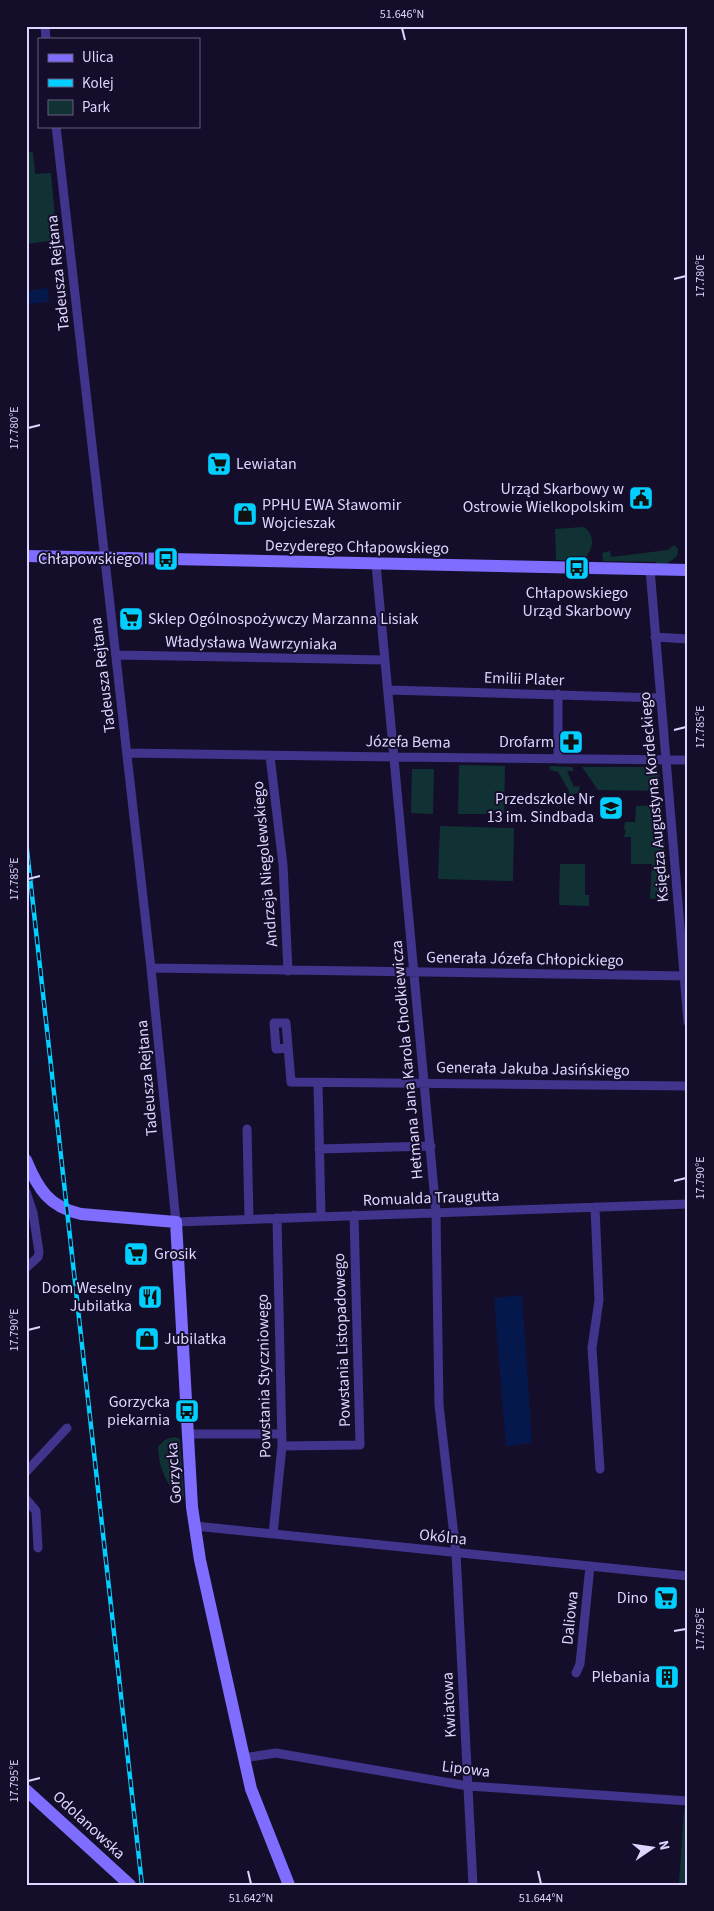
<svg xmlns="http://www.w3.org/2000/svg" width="714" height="1911" font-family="'Source Sans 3',sans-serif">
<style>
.green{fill:#103234}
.water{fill:#05184b}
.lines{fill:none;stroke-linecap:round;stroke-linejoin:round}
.street{stroke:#40348d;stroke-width:9}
.secondary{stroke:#7e6dff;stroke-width:12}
.rail-casing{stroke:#02cfff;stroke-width:4.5}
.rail{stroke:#150e2a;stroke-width:2.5;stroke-dasharray:8;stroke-linecap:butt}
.ticks{fill:none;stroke:#ded6ff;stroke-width:2}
.labels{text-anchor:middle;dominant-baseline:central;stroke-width:4;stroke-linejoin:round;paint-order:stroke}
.street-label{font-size:16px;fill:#ded6ff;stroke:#150e2a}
.poi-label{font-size:16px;fill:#ded6ff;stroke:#150e2a;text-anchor:end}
.neatline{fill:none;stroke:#ded6ff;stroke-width:2}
.ticks-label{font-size:12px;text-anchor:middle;fill:#ded6ff}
</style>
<rect width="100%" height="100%" fill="#150e2a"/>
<path class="green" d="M26,152H33L35,174L51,173L57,240L26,244Z
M584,527C597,537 593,552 581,561L556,560L555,529Z
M674,545L678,549L677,556L667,564L656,565V562L603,561L602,553L610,551L611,557L668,550Z
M459,765L505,766L504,814H458Z
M549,766L572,767L574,771H567L574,787L580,786L578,793L569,795V791L558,772L550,770Z
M582,767H655L659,771L660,791L598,790Z
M412,769H434L433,814L411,813Z
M662,805L663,829H661L662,835H664L669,897L650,899L652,864H631V837H624L626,830L624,829L625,822H635L636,806Z
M440,826L514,828L513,881L438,879Z
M560,864H585V895H589V906L559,905Z
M175,1437L180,1439L184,1498C166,1488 159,1467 158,1447C163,1440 167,1438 175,1437Z
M684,1809H688V1885H679Z"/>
<path class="water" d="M48,288L49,302L26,304V291Z
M522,1295L532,1443L506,1446L494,1298Z"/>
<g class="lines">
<path class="street" d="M45,26L46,39
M56,126L151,968L176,1222L688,1204
M376,564L436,1212L439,1405L456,1553L473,1885
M650,569L688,1022
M655,637L688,639
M116,655L385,660
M388,690L660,698
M127,753L394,757L688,760
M270,756L283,865L288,971
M558,759V694
M151,968L688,976
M288,1048L276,1049L274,1023H286L291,1082L688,1086
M318,1083L321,1216
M247,1129L249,1219
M319,1149L431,1146
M26,1192L33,1213L39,1252L38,1257L26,1268
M595,1207L599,1300L592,1348L600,1469
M188,1434H282
M282,1446L360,1445L354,1215
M26,1472L67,1428
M26,1499L36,1511L38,1548
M195,1526L688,1576
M273,1534L282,1446L277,1218
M576,1673L580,1664L590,1566
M243,1758L276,1753L468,1786L688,1801"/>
<path class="secondary" d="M26,556L688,570
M26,1160C38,1189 49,1207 81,1214L176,1222L192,1507L200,1560L251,1789L289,1885
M26,1790L130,1885"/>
<defs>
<path id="rail" d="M26,841L142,1885"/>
</defs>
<use href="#rail" class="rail-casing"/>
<use href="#rail" class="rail"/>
</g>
<path class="ticks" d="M402,28L405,40M674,279L686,276M28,428L40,425M674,730L686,727M28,879L40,876M674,1181L686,1178M28,1330L40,1327M674,1631L686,1629M28,1781L40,1778M248,1871L251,1884M538,1871L541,1884"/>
<defs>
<symbol id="supermarket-square" viewBox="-11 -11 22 22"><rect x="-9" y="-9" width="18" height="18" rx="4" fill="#02cfff" stroke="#150e2a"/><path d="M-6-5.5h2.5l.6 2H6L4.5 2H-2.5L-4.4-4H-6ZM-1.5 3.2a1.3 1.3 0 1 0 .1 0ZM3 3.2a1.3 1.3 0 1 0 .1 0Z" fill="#111"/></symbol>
<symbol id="civic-square" viewBox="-11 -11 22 22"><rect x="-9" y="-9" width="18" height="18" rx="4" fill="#02cfff" stroke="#150e2a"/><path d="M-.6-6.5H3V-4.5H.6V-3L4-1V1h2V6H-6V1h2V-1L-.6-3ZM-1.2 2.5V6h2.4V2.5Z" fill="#111"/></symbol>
<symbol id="shop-square" viewBox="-11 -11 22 22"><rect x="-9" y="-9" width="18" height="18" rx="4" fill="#02cfff" stroke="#150e2a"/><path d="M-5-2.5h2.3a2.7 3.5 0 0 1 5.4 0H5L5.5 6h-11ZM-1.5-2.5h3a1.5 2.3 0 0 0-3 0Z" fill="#111"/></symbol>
<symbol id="bus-square" viewBox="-11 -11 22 22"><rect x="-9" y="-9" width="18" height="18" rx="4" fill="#02cfff" stroke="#150e2a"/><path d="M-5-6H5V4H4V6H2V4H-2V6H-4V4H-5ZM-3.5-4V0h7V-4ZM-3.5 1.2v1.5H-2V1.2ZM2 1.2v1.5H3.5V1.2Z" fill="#111"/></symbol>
<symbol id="pharmacy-square" viewBox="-11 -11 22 22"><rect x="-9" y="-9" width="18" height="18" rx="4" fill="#02cfff" stroke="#150e2a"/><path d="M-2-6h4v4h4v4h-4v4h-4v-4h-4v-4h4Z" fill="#111"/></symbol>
<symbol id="school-square" viewBox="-11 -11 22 22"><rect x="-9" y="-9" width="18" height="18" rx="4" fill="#02cfff" stroke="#150e2a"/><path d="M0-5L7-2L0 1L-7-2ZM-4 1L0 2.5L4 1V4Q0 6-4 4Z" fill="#111"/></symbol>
<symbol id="restaurant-square" viewBox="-11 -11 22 22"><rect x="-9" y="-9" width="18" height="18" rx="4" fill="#02cfff" stroke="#150e2a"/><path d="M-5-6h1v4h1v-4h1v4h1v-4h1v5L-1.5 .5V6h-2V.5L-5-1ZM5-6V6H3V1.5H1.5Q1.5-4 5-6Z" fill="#111"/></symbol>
<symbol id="building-square" viewBox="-11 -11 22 22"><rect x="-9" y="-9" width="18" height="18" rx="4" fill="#02cfff" stroke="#150e2a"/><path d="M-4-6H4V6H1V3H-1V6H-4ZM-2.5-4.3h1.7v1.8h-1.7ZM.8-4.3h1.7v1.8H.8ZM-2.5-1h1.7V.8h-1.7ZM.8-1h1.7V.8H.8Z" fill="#111"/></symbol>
</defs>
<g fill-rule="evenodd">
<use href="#supermarket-square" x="205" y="450" width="28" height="28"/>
<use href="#civic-square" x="627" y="484" width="28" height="28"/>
<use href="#shop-square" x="231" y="500" width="28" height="28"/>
<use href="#bus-square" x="152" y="545" width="28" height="28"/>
<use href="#bus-square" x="563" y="554" width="28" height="28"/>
<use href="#supermarket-square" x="117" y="605" width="28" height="28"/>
<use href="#pharmacy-square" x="557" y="728" width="28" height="28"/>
<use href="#school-square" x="597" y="794" width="28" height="28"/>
<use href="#supermarket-square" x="122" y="1240" width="28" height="28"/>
<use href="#restaurant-square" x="136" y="1283" width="28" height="28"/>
<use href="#shop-square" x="133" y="1325" width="28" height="28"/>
<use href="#bus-square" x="173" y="1397" width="28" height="28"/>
<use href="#supermarket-square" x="652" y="1584" width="28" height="28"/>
<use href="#building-square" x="653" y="1663" width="28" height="28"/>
</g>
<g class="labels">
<g class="street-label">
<text transform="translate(58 273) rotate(-96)">Tadeusza Rejtana</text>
<text transform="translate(357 547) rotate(1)">Dezyderego Chłapowskiego</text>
<text transform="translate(251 643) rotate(1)">Władysława Wawrzyniaka</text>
<text transform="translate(103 675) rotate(-97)">Tadeusza Rejtana</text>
<text transform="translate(524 679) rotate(2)">Emilii Plater</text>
<text transform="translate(408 742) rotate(1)">Józefa Bema</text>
<text transform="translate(654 797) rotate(-95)">Księdza Augustyna Kordeckiego</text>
<text transform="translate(265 864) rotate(-95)">Andrzeja Niegolewskiego</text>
<text transform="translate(525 959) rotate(1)">Generała Józefa Chłopickiego</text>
<text transform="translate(407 1060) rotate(-95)">Hetmana Jana Karola Chodkiewicza</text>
<text transform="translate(533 1069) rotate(1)">Generała Jakuba Jasińskiego</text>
<text transform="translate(147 1078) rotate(-95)">Tadeusza Rejtana</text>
<text transform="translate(431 1198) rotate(-2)">Romualda Traugutta</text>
<text transform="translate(342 1340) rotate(-92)">Powstania Listopadowego</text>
<text transform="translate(264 1376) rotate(-91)">Powstania Styczniowego</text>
<text transform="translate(174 1473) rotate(-94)">Gorzycka</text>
<text transform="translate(443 1537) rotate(6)">Okólna</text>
<text transform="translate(570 1618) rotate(-84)">Daliowa</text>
<text transform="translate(449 1705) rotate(-93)">Kwiatowa</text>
<text transform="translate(466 1769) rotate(7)">Lipowa</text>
<text transform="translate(89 1825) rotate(43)">Odolanowska</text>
</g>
<g class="poi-label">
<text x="236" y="464" text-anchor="start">Lewiatan</text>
<text x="624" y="489">Urząd Skarbowy w<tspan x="624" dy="18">Ostrowie Wielkopolskim</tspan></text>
<text x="262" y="505" text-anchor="start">PPHU EWA Sławomir<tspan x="262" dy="18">Wojcieszak</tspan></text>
<text x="148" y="559">Chłapowskiego I</text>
<text x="577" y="593" text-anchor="middle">Chłapowskiego<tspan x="577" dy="18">Urząd Skarbowy</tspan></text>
<text x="148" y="619" text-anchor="start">Sklep Ogólnospożywczy Marzanna Lisiak</text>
<text x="554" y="742">Drofarm</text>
<text x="594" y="799">Przedszkole Nr<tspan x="594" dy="18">13 im. Sindbada</tspan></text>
<text x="154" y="1254" text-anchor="start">Grosik</text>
<text x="132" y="1288">Dom Weselny<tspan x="132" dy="18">Jubilatka</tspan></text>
<text x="164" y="1339" text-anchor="start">Jubilatka</text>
<text x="170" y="1402">Gorzycka<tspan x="170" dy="18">piekarnia</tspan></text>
<text x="648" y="1598">Dino</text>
<text x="650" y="1677">Plebania</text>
</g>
</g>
<rect width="714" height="1911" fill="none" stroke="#150e2a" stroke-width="55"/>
<rect x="38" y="38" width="162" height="90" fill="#150e2a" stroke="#655e7f"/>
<rect x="48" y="54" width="25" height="8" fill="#7e6dff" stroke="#655e7f"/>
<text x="82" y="62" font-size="15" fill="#ded6ff">Ulica</text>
<rect x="48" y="79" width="25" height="8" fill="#02cfff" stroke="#655e7f"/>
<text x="82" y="88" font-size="15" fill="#ded6ff">Kolej</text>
<rect x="48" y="100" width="25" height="15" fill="#103234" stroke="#655e7f"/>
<text x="82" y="112" font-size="15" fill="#ded6ff">Park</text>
<g transform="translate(652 1848) rotate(77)" stroke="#150e2a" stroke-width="4" paint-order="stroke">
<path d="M0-4L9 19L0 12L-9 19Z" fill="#ded6ff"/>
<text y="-8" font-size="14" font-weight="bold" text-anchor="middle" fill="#ded6ff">N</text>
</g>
<rect x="28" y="28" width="658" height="1856" class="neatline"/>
<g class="ticks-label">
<text x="402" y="18">51.646°N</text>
<text transform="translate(700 276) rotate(-90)" y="4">17.780°E</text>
<text transform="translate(14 428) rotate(-90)" y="4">17.780°E</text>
<text transform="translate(700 727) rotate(-90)" y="4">17.785°E</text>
<text transform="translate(14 879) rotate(-90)" y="4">17.785°E</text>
<text transform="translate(700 1178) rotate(-90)" y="4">17.790°E</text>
<text transform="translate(14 1330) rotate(-90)" y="4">17.790°E</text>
<text transform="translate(700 1629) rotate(-90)" y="4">17.795°E</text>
<text transform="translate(14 1781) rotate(-90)" y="4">17.795°E</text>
<text x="251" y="1902">51.642°N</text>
<text x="541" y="1902">51.644°N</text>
</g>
</svg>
